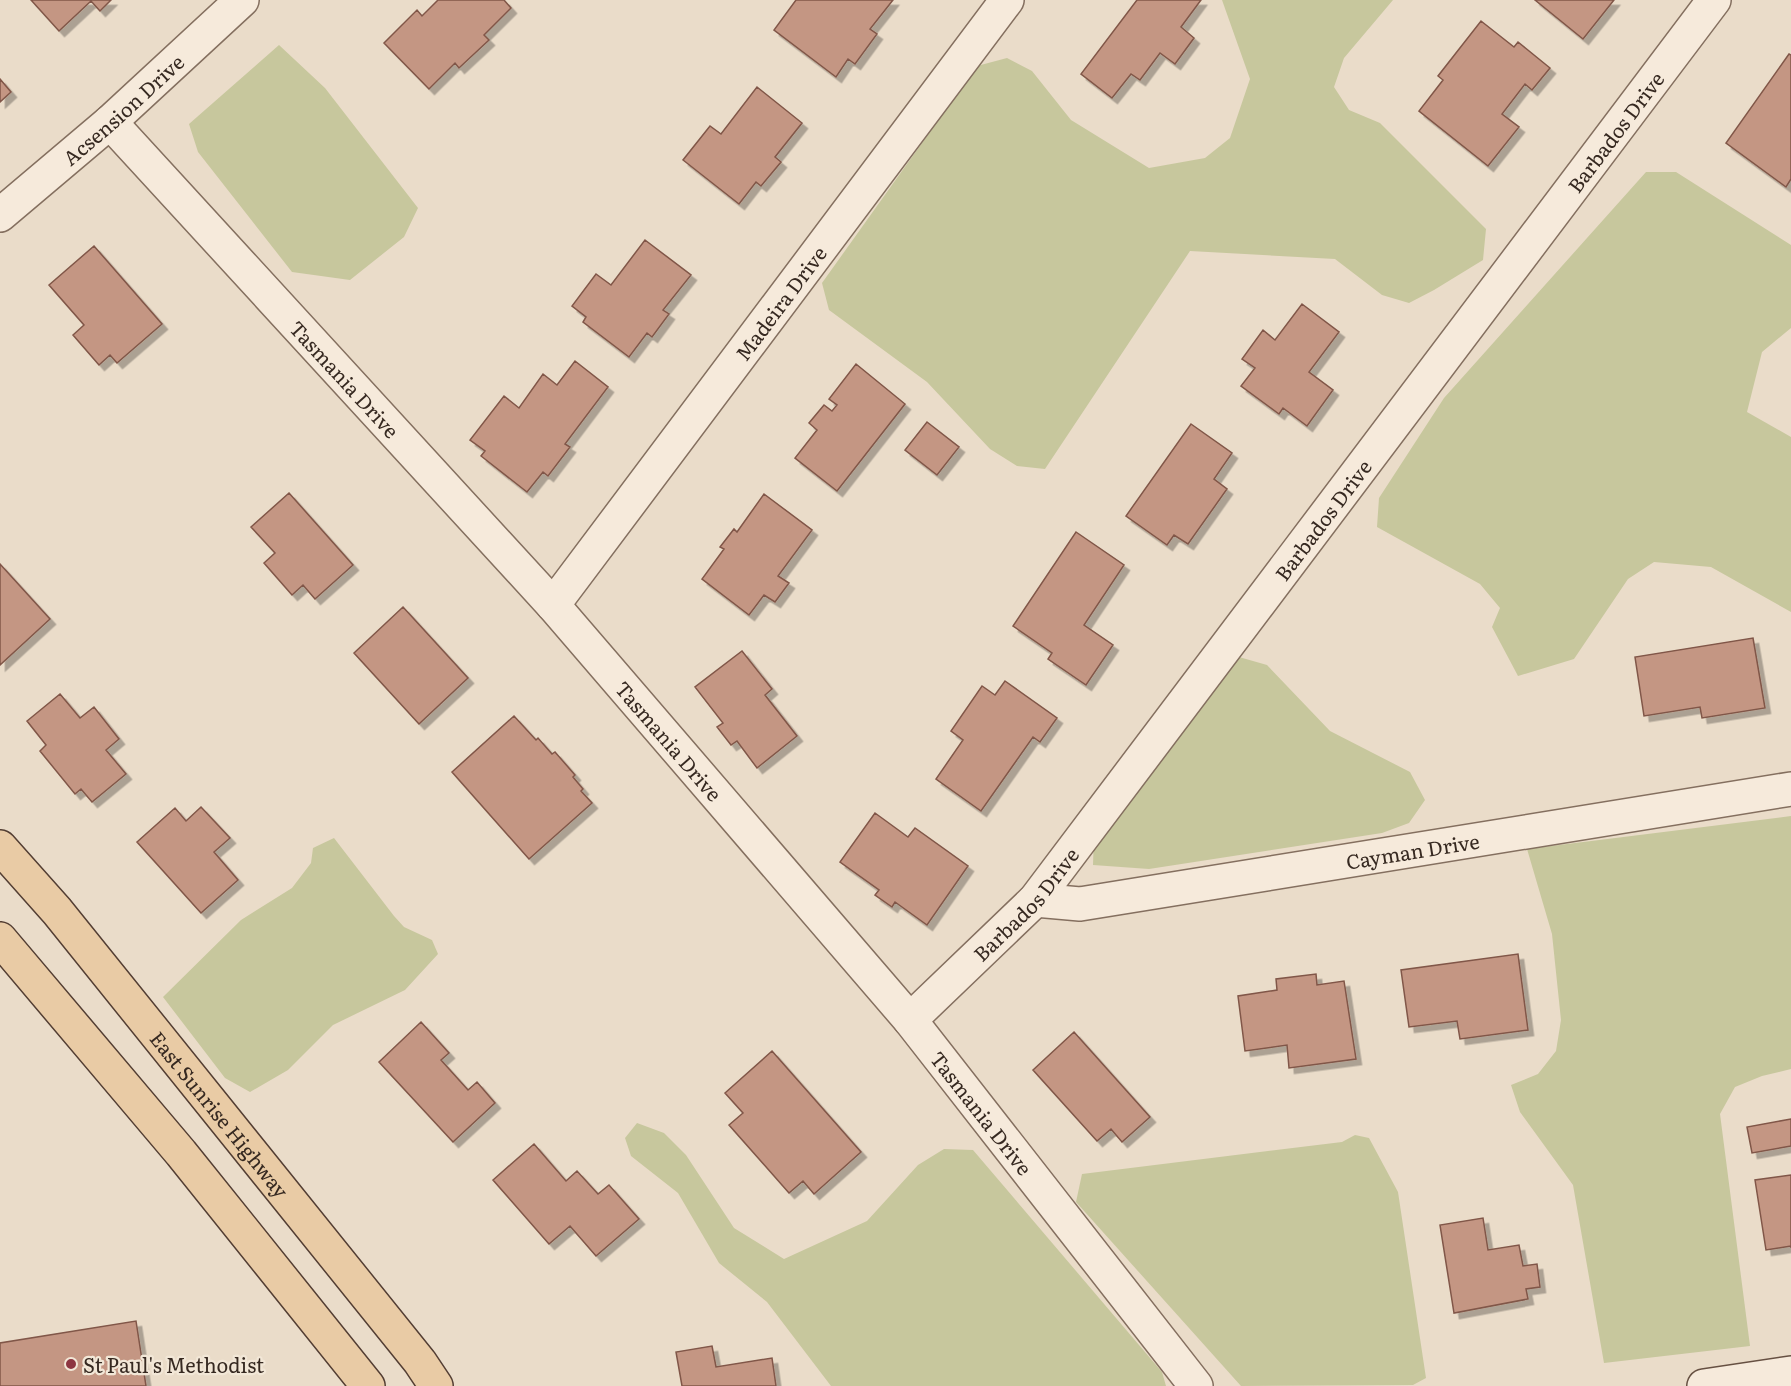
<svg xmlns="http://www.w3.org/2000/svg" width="1791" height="1386" font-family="Literata,serif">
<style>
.green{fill:#c7c79d}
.building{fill:#c49683;stroke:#815748;stroke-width:1.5;filter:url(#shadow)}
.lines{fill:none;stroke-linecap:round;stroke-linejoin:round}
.street-casing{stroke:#846f5f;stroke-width:36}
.secondary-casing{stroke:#665042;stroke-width:36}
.primary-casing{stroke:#533e33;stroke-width:36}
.street{stroke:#f6eadb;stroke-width:33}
.secondary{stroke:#f6eadb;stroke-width:33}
.primary{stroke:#e9cba5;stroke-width:33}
.poi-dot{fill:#8d3641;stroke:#f2e7d7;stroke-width:2}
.labels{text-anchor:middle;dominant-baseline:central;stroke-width:4.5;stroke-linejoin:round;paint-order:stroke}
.street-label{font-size:20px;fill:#362921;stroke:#f2e7d7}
.poi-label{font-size:20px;fill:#362921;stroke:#f2e7d7;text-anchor:start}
</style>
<defs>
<filter id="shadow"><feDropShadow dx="5.5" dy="5.5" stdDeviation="0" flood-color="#0004"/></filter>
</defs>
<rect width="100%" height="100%" fill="#eadcc9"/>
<path class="green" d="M1222,0H1393L1344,58L1334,87L1349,110L1380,123L1486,229L1483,260L1434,290L1409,303L1382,295L1335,259L1190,251L1045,469L1017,466L990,449L927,382L829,310L822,283L977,66L1007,58L1032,71L1071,120L1149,168L1205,158L1230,138L1250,79Z
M279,45L325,88L418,208L404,237L350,280L292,272L198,152L189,124Z
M1646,172H1676L1791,245V328L1762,352L1747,412L1791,437V612L1711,567L1654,562L1628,579L1574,659L1518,676L1492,627L1500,608L1480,584L1377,527L1379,498L1444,398Z
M1239,657L1267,665L1330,731L1410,772L1425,800L1409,823L1382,833L1149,869L1093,865L1095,803Z
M1791,816V1069L1762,1076L1735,1087L1720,1114L1750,1346L1604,1363L1573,1185L1520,1112L1511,1085L1538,1074L1556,1051L1561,1020L1552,934L1527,849Z
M334,838L394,916L404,927L432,940L438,954L405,990L333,1025L288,1070L250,1092L225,1078L163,997L241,920L292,888L311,863L313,848Z
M637,1123L664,1133L686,1155L734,1228L784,1259L867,1221L918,1165L944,1149L973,1150L1162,1372L1166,1386H831L767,1302L719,1263L678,1193L631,1156L625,1138Z
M1355,1135L1369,1138L1398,1192L1426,1378L1413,1385L1241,1386L1076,1202L1082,1174L1342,1142Z"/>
<path class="building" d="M31,0H111L100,11L91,1L59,31Z
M438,0H504L511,8L484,35L489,40L459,68L455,63L429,89L384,43L417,10L422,16Z
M796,0H893L870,29L877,34L855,64L848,59L836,77L774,30Z
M1137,0H1201L1181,27L1194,38L1175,64L1160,53L1140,80L1131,74L1112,98L1081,74Z
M1535,0H1614L1583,39Z
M1481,21L1514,47L1518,42L1550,68L1532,90L1525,84L1502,114L1519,127L1488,166L1419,111L1443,80L1438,76Z
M1789,54L1791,55V179L1786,187L1726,143Z
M0,79L11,92L0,102Z
M757,87L802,123L775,157L781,162L761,186L756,182L739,204L683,160L710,126L721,134Z
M645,240L691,275L663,310L669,314L652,337L647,333L629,357L583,322L586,317L572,306L596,274L611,285Z
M94,246L162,324L117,363L110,355L99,365L73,335L84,325L49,285Z
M1302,304L1339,332L1309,372L1333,390L1307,426L1283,408L1279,414L1241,386L1255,368L1242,359L1263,330L1275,340Z
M575,361L608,387L565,444L570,447L548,476L543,472L527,492L481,456L485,451L470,440L504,396L519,408L543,374L557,385Z
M856,364L905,404L837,491L795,458L817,430L809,423L824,405L832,411L837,405L829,399Z
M927,422L959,447L937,475L905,450Z
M1191,424L1232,453L1214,479L1227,489L1188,544L1174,535L1167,545L1126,516Z
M289,493L353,565L315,599L303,585L292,595L264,563L275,553L251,527Z
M764,494L812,530L778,576L789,583L775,602L764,595L749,615L702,579L724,549L720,547L734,529L737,532Z
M1076,532L1124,565L1084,625L1113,645L1086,685L1048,659L1052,653L1013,626Z
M0,564L50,619L0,665Z
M403,607L468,678L419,724L354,653Z
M1753,638L1765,708L1702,718L1700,707L1644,716L1635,657Z
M742,651L772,689L765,695L797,736L757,768L737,741L731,745L717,727L723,723L695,687Z
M1005,681L1057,718L1040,742L1033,737L981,811L936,779L963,740L951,731L982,686L995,695Z
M60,694L80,718L94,707L119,739L106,750L126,774L92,802L81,789L75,794L40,751L46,745L27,721Z
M514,716L536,740L538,738L552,754L555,752L575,775L573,777L583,789L581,791L592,803L529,859L452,772Z
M201,807L230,838L214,852L238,880L201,913L137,842L175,808L186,821Z
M875,813L908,837L915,828L968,866L927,925L895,902L892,907L875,895L879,890L840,862Z
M1518,954L1528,1030L1460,1039L1457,1021L1409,1027L1401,970Z
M1316,974L1317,985L1344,981L1356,1059L1289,1068L1287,1045L1245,1051L1238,996L1277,990L1276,979Z
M421,1022L449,1053L441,1060L468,1090L477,1082L495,1103L453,1142L379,1062Z
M1074,1032L1150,1117L1122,1142L1111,1129L1097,1141L1033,1070Z
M772,1051L861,1152L814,1194L803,1181L789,1193L729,1125L743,1113L725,1093Z
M1791,1119V1146L1752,1153L1747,1127Z
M534,1144L566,1181L577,1171L598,1194L609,1185L639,1219L596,1256L570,1226L549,1244L493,1180Z
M1791,1175V1248V1246L1766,1250L1755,1180Z
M1483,1218L1488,1250L1519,1245L1523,1266L1537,1264L1540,1287L1526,1289L1528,1299L1454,1313L1440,1225Z
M136,1321L146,1386H0V1343Z
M712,1346L716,1367L772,1358L776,1386H682L676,1352Z"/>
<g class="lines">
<defs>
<g id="street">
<path id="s1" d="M110,122L553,605L910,1020L1196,1386"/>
<path id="s2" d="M0,215L110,122L242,0"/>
<path id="s3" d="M553,605L1007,0"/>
<path id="s4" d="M1035,900L1080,904L1791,789"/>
<path id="s5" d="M910,1020L1035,900L1714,0"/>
</g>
<path id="secondary" d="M1704,1386L1791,1373"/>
<g id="primary">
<path id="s6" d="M0,847L57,911L420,1362L436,1386"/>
<path d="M0,939L181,1153L368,1386"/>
</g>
</defs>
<use href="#street" class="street-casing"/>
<use href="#secondary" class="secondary-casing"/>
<use href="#primary" class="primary-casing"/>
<use href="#street" class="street"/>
<use href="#secondary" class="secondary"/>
<use href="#primary" class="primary"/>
</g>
<circle class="poi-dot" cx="71" cy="1364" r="6"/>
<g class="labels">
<g class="street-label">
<text stroke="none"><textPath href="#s2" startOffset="162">Acsension Drive</textPath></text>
<text stroke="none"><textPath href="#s5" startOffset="1136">Barbados Drive</textPath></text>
<text stroke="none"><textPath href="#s3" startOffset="378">Madeira Drive</textPath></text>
<text stroke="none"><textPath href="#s1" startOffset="348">Tasmania Drive</textPath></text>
<text stroke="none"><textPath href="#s5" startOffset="650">Barbados Drive</textPath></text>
<text stroke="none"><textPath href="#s1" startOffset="834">Tasmania Drive</textPath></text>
<text stroke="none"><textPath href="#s4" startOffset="382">Cayman Drive</textPath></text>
<text stroke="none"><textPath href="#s5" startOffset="164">Barbados Drive</textPath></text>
<text stroke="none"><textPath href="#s1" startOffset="1320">Tasmania Drive</textPath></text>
<text stroke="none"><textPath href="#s6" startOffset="346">East Sunrise Highway</textPath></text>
</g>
<g class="poi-label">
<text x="83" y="1364">St Paul's Methodist</text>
</g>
</g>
</svg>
